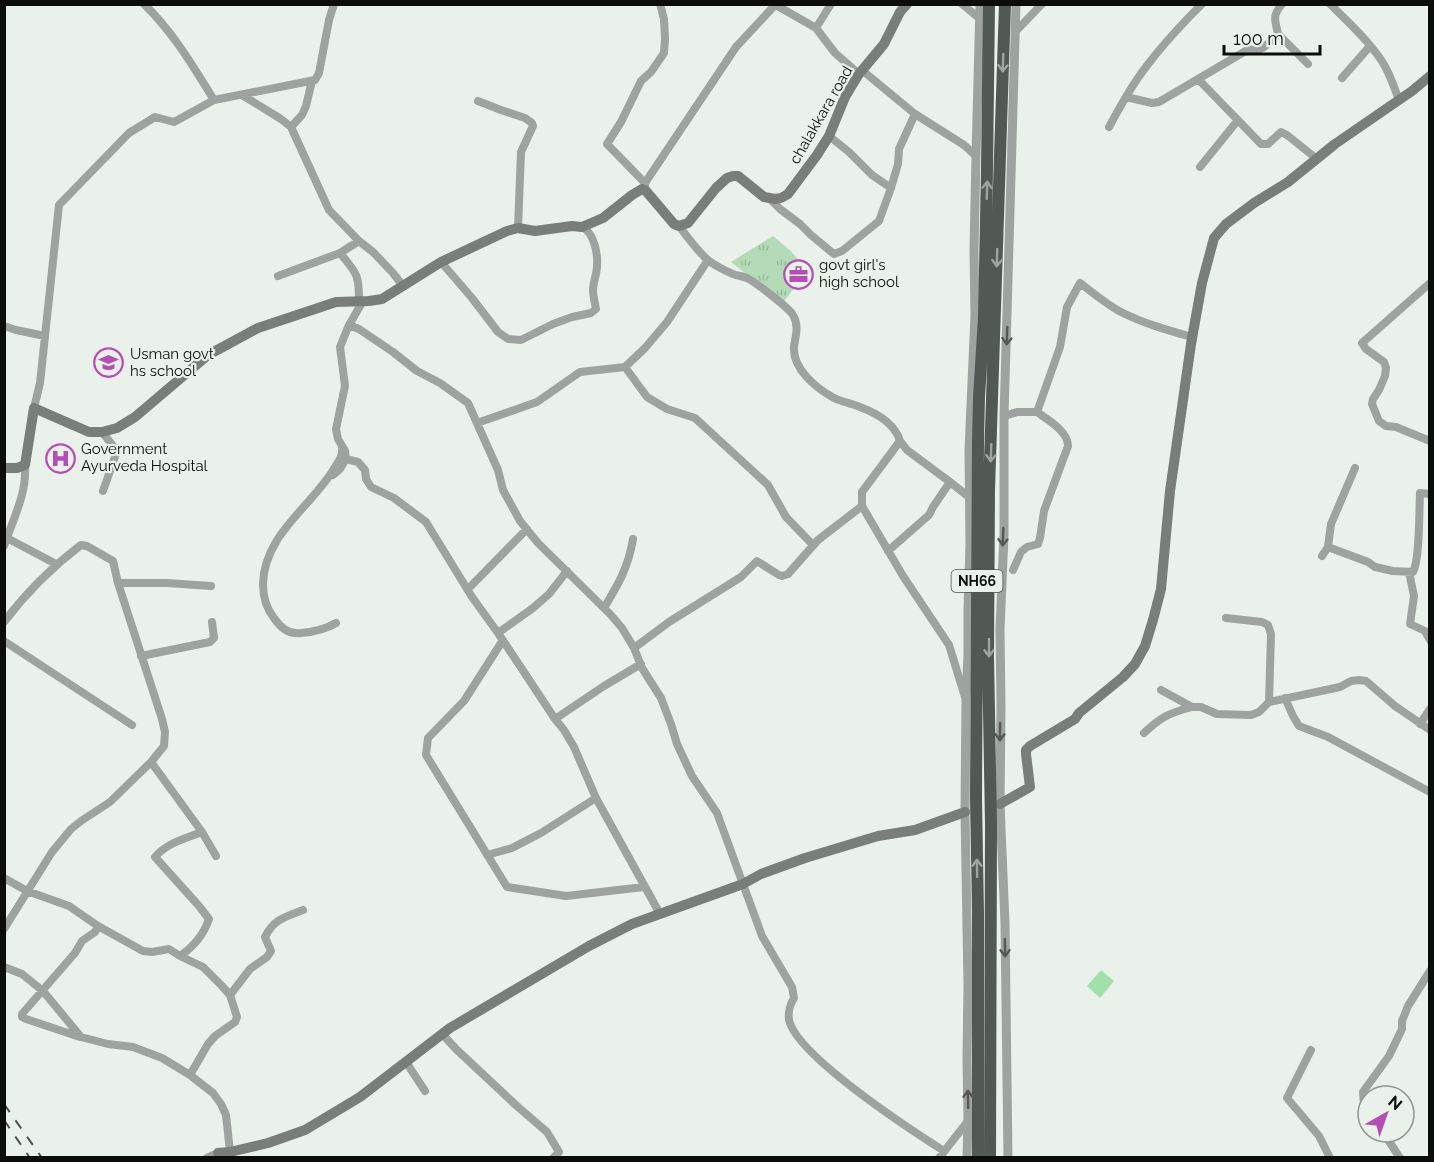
<svg xmlns="http://www.w3.org/2000/svg" width="1434" height="1162" font-family="Raleway,sans-serif">
<style>
.grass{fill:url(#grass-tufts)}
.water{fill:#a1e0aa}
.lines{fill:none;stroke-linecap:round;stroke-linejoin:round}
.minor{stroke:#9fa39f;stroke-width:8}
.tertiary{stroke:#9fa39f;stroke-width:9}
.secondary{stroke:#797e79;stroke-width:10}
.trunk{stroke:#525954;stroke-width:12}
.rail{stroke:#4a4e4b;stroke-width:2;stroke-dasharray:10 10;stroke-linecap:butt}
.oneway{stroke:#9ea59f}
.oneway2{stroke:#555855}
.labels{text-anchor:middle;dominant-baseline:central;stroke-width:4.5;stroke-linejoin:round;paint-order:stroke}
.shield{fill:#e9f1ea;stroke:#4e514e;stroke-width:1.5}
.shield-label{font-size:14px;font-weight:bold;fill:#0b0d0b}
.street-label{font-size:15px;fill:#0b0d0b;stroke:#e9f1ea}
.poi-label{font-size:15px;fill:#0b0d0b;stroke:#e9f1ea;text-anchor:start}
</style>
<defs>
<pattern id="grass-tufts" width="24" height="20" patternUnits="userSpaceOnUse" patternTransform="scale(1.5)"><rect width="24" height="20" fill="#b3dbb8"/><path d="M3 7l-1-3M5 7V3M7 7l1-3M15 17l-1-3M17 17v-4M19 17l1-3" fill="none" stroke="#99bb9d"/></pattern>
</defs>
<rect width="100%" height="100%" fill="#e9f1ea"/>
<path class="grass" d="M773,236L791,251L805,268L802,277L783,303L731,262Z"/>
<path class="water" d="M1101,970L1114,981L1100,998L1087,986Z"/>
<g class="lines">
<path class="minor" d="M144,4C173,32 193,66 214,100
M774,4L816,28
M831,4L816,28L835,53L859,74
M962,4L979,18
M1330,4C1346,20 1363,35 1376,53C1387,66 1393,84 1399,100
M1016,31L1042,4
M1278,34L1308,64
M1342,78L1370,46
M1198,79L1261,144H1268L1281,132L1287,135L1317,159
M242,95L281,119L291,127L329,210L359,241L373,252L393,273L403,286
M1126,97L1152,103L1159,102L1249,49C1262,54 1269,42 1278,34C1275,20 1272,16 1282,4
M478,101L501,110L525,118L532,123L533,126L521,152L518,228
M915,114L964,145L976,156
M291,127L302,115L306,106L312,81
M1109,127C1121,105 1133,83 1149,63C1165,42 1183,23 1202,4
M829,136L849,152L872,175L891,188
M1200,167L1238,120
M645,183L607,144L621,122L641,81L651,72L664,53L665,39L664,19L660,4
M645,190V183L736,47L775,5
M770,199L780,209L800,224L811,235L834,254L842,251L879,221L891,188L898,164L899,149L915,114L863,71
M679,226C688,238 698,252 709,261C716,266 726,271 733,274C738,276 742,276 747,278C755,282 788,307 793,315C799,325 796,335 794,346C792,369 816,388 834,398C842,402 851,403 860,407C876,413 895,424 900,441L862,492V506L903,576L949,645L965,697
M340,253C357,274 359,274 359,301
M441,262L472,298L498,332L508,339L521,340L553,324L572,317L591,313L596,309C595,303 593,296 593,290C593,282 597,274 597,266C598,253 594,233 582,227
M278,276L340,253L359,241
M1430,283L1362,343L1366,349L1384,362L1386,368L1385,376L1379,390L1373,399L1372,404L1379,421L1386,426L1396,427L1430,441
M349,325L359,329L393,352L417,371L440,383L468,403L498,470L503,490L520,521L538,543L610,614L622,628L634,648L642,668L661,698L671,724L677,744L692,776L717,813L762,936L792,987L794,998C790,1004 788,1013 789,1020C797,1056 911,1130 944,1151
M4,326L16,330L45,336
M625,367L647,397L667,409L695,418L768,485L786,517L813,545
M34,408L40,383L59,205L129,133L155,117L174,122L214,100L315,80L319,73L329,20L334,4
M1004,416L1017,412H1037L1060,347L1067,307L1080,283C1093,293 1105,303 1119,311C1142,323 1167,330 1192,337
M477,423L537,402L580,372L625,367L645,348L667,322L708,260
M102,432L117,451L103,491
M346,459L358,462L365,470L366,479L371,487L394,498L426,522L472,597L498,633L555,719L564,730L574,747L596,798L660,914
M1355,468L1331,524L1328,547L1368,562L1375,567L1393,571L1413,572C1420,560 1419,510 1420,493L1430,494
M333,475L340,469L346,459L345,451L338,439L336,429L345,386L340,347L349,325L363,301
M950,482L969,497
M7,538L56,564
M4,546C13,519 27,494 25,465
M888,551L929,515L933,507L950,482L907,450L900,441
M1322,556L1328,547
M1013,570L1021,552L1027,547L1038,544L1040,538L1044,511L1068,446C1068,431 1048,420 1037,412
M1409,572L1414,596L1410,624L1425,631L1430,640
M118,583H167L211,586
M468,589L527,529
M604,608C619,583 628,568 633,539
M1226,618L1262,622L1268,625L1271,634L1269,702
M4,622C26,593 52,567 81,545L87,546L113,561L118,583L162,719L165,732L164,746L151,762L110,802L81,821L71,829L52,852L4,929
M336,623C326,629 312,632 301,633C289,635 280,627 274,618C266,608 263,597 263,584C264,536 308,509 332,472C337,463 343,458 342,447
M498,633L533,608L549,594L567,571
M503,640L464,701L428,738L426,755L507,887L566,896L644,887
M4,641L132,725
M634,648L669,622L741,577L757,561L779,575L782,576L788,574L818,540L862,506
M141,656L210,642L214,638L212,622
M1161,690L1192,707H1201L1217,714L1251,715L1259,712L1269,702L1340,687L1351,681L1359,680L1366,681L1395,706L1430,730
M1285,698L1293,716L1299,726L1328,737L1430,792
M555,719L604,686L641,664
M1420,724L1430,709
M1144,733C1161,717 1169,713 1192,707
M151,762L202,832L216,856
M487,855L512,848L541,833L596,798
M4,878L27,891L69,906L98,926L143,951L152,952L169,949L180,956
M4,967L22,974L43,991L81,1037L108,1044L133,1047L162,1058L190,1075L213,1093L221,1104L226,1115L230,1152
M230,995L250,969L267,957L271,951L265,937C274,919 285,917 303,910
M442,1034L457,1050L518,1107L547,1132L559,1152L553,1158
M80,1037L26,1019L22,1017V1014L75,953L82,941L95,932L98,926
M1311,1050L1287,1098L1319,1136L1330,1158
M406,1062L425,1091
M190,1075L208,1044L215,1036L235,1022L237,1017L230,995L222,986L203,967L180,956C193,947 204,934 209,919L199,906L155,857C167,843 186,838 202,832
M1368,1111L1364,1105L1363,1092L1389,1056L1402,1029V1021L1408,1006L1430,971
M1383,1132L1400,1158
M207,1158L218,1153L220,1156
M939,1158L968,1121"/>
<path class="tertiary" d="M967,1158L968,1121L967,1059L968,985L965,812L966,701L968,654V610L970,544L969,451L975,315L974,250L976,156L980,4
M1008,1158L1005,923L1000,804L1001,705L1000,629L1004,535V416L1016,4"/>
<path class="secondary" d="M4,468H17L25,465L34,408L89,432H102L117,428L135,417L208,355L258,328L336,302L369,301L382,299L441,262L507,231L518,228L535,231L572,226L582,227L603,218L632,195L642,189L646,191L674,224L679,226L688,223L716,188L727,178L733,176H738L764,197L775,199L781,198L788,194L817,155L829,136L845,97L859,74L884,44L900,12L907,4
M1000,804L1030,787L1026,754V750L1030,746L1075,719L1079,713L1123,677L1135,664L1145,646L1153,620L1161,589L1170,491L1191,344L1202,283L1214,238L1226,224L1254,203L1288,182L1335,144L1412,91L1430,76
M218,1153L230,1152L268,1143L305,1130L360,1097L450,1028L589,946L632,924L743,884L761,874L805,858L878,836L915,830L965,812"/>
<path class="trunk" d="M978,1158V913L976,798L978,442L979,397L984,318L987,170L989,4
M990,1158L991,824L988,656L989,490L1005,4"/>
<path class="rail" d="M4,1104L42,1158
M4,1120L30,1158"/>
</g>
<defs><path id="oneway-shaft" d="M-6 0H5M1.5-3L5.5 0L1.5 3" fill="none" stroke-width="1.6" stroke-linecap="round" stroke-linejoin="round" transform="scale(1.5)"/></defs>
<g class="oneway">
<use href="#oneway-shaft" transform="translate(1003 63) rotate(92)"/>
<use href="#oneway-shaft" transform="translate(987 190) rotate(-88)"/>
<use href="#oneway-shaft" transform="translate(997 258) rotate(92)"/>
<use href="#oneway-shaft" transform="translate(991 453) rotate(92)"/>
<use href="#oneway-shaft" transform="translate(989 648) rotate(90)"/>
<use href="#oneway-shaft" transform="translate(977 868) rotate(-91)"/>
</g>
<g class="oneway2">
<use href="#oneway-shaft" transform="translate(1007 336) rotate(92)"/>
<use href="#oneway-shaft" transform="translate(1003 537) rotate(92)"/>
<use href="#oneway-shaft" transform="translate(1000 732) rotate(91)"/>
<use href="#oneway-shaft" transform="translate(1005 948) rotate(89)"/>
<use href="#oneway-shaft" transform="translate(968 1099) rotate(-91)"/>
</g>
<defs>
<symbol id="office-ring" viewBox="-11 -11 22 22"><circle r="9.5" fill="#e9f1ea" stroke="#b44eb3" stroke-width="1.5"/><path d="M-6-3h4V-5.5h4V-3h4V5H-6ZM-1-4.5V-3h2v-1.5ZM-6 0V1H6V0Z" fill="#b44eb3"/></symbol>
<symbol id="school-ring" viewBox="-11 -11 22 22"><circle r="9.5" fill="#e9f1ea" stroke="#b44eb3" stroke-width="1.5"/><path d="M0-5L7-2L0 1L-7-2ZM-4 1L0 2.5L4 1V4Q0 6-4 4Z" fill="#b44eb3"/></symbol>
<symbol id="hospital-ring" viewBox="-11 -11 22 22"><circle r="9.5" fill="#e9f1ea" stroke="#b44eb3" stroke-width="1.5"/><path d="M-5-5h3v3.5h4V-5h3V5h-3V1.5h-4V5h-3Z" fill="#b44eb3"/></symbol>
</defs>
<g fill-rule="evenodd">
<use href="#office-ring" x="782" y="258" width="33" height="33"/>
<use href="#school-ring" x="92" y="346" width="33" height="33"/>
<use href="#hospital-ring" x="44" y="442" width="33" height="33"/>
</g>
<g class="labels">
<rect class="shield" x="951.5" y="570" width="51" height="22" rx="4.5"/>
<g class="shield-label">
<text x="977" y="581">NH66</text>
</g>
<g class="street-label">
<text transform="translate(821 115) rotate(-60)">chalakkara road</text>
</g>
<g class="poi-label">
<text x="819" y="265">govt girl's<tspan x="819" dy="17">high school</tspan></text>
<text x="130" y="354">Usman govt<tspan x="130" dy="17">hs school</tspan></text>
<text x="81" y="449">Government<tspan x="81" dy="17">Ayurveda Hospital</tspan></text>
</g>
</g>
<rect width="1434" height="1162" fill="none" stroke="#0b0d0b" stroke-width="12"/>
<g transform="translate(1386 1114) rotate(40)"><circle r="28" fill="#e9f1ea" stroke="#909691" stroke-width="1.5"/>
<path d="M0-4.5L10 22L0 15L-10 22Z" fill="#b44eb3"/>
<text y="-9" font-size="16" font-weight="bold" text-anchor="middle" fill="#0b0d0b">N</text>
</g>
<path d="M1224 45v9h96v-9" fill="none" stroke="#0b0d0b" stroke-width="3"/>
<text x="1233" y="45" font-size="18" fill="#0b0d0b" stroke="#e9f1ea" stroke-width="4.5" paint-order="stroke">100 m</text>
</svg>
